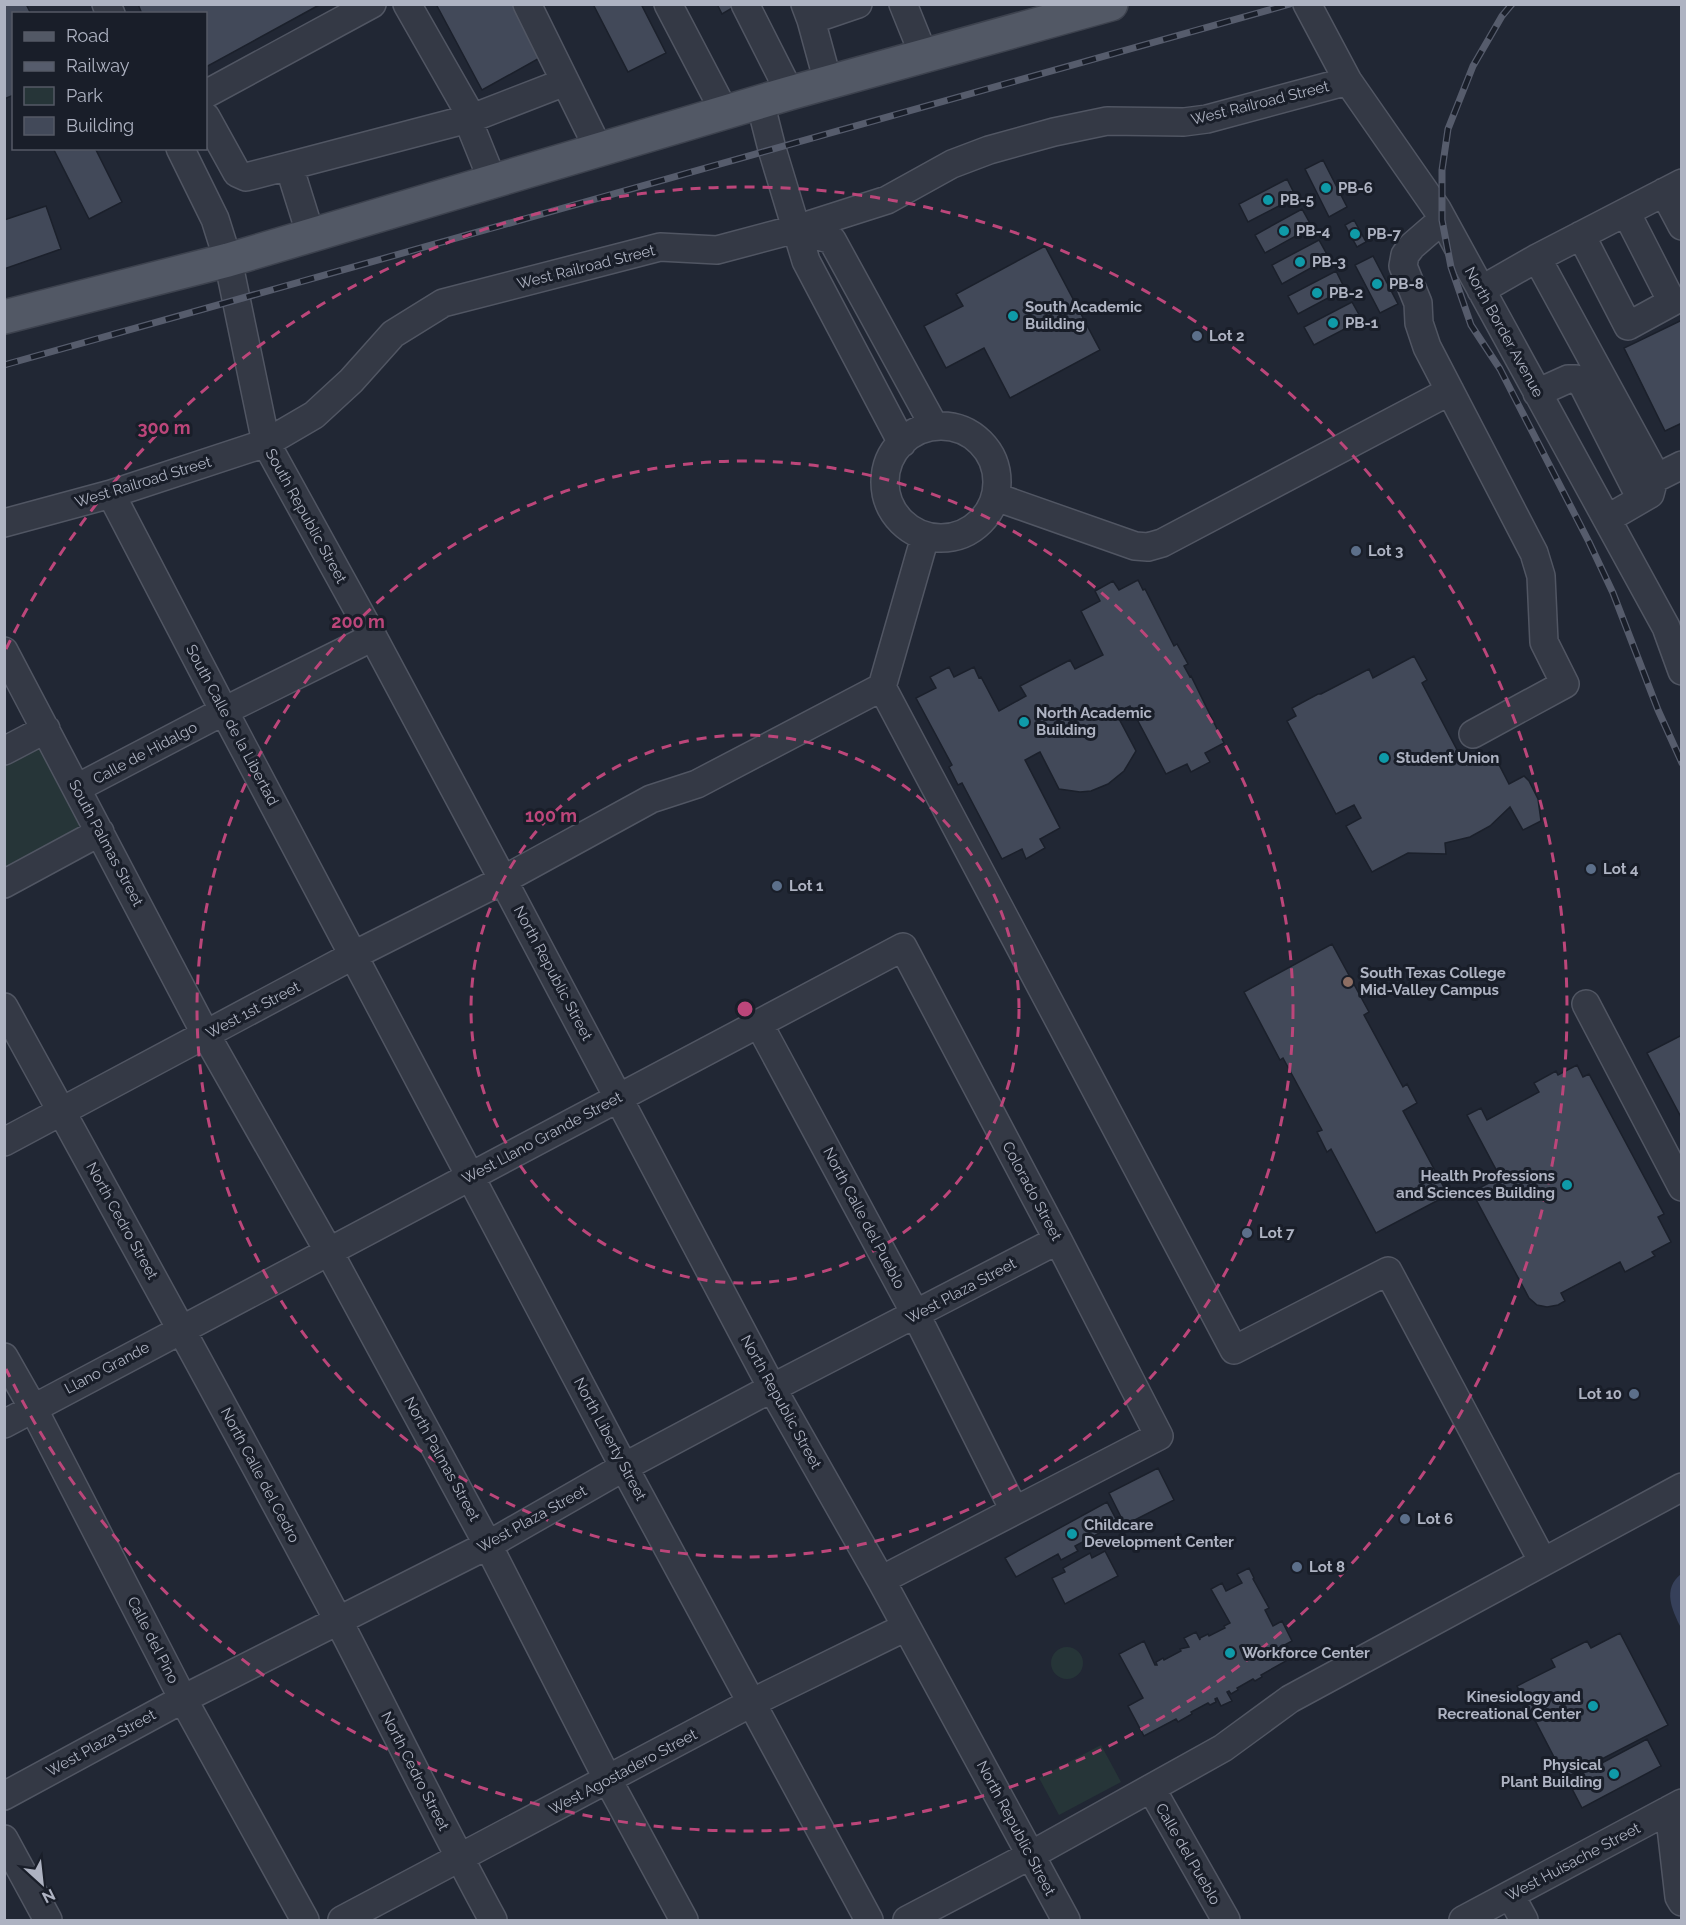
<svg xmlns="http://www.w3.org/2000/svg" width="1686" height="1925" font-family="Raleway,sans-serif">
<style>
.green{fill:#263538}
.water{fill:#36405a}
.building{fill:#424959;stroke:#1b202b;stroke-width:1.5}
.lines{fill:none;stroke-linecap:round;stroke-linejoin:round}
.minor-casing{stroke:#515663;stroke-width:30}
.major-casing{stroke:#3d424e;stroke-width:36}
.minor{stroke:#343945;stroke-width:27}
.major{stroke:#525865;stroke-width:33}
.rail-casing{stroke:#565c6c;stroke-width:7}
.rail{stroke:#191e29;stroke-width:4.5;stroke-dasharray:14;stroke-linecap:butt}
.ring{fill:none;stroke:#bc467a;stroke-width:3;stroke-dasharray:10 8}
.culture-dot{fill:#0f9aa8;stroke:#191e29;stroke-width:2}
.service-dot{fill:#5c6f8a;stroke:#191e29;stroke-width:2}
.education-dot{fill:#8d6e63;stroke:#191e29;stroke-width:2}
.labels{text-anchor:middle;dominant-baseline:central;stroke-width:6;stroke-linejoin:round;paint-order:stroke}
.street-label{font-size:15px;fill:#aeb3c2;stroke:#191e29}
.poi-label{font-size:15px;font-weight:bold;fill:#aeb3c2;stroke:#191e29;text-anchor:start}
.centre{fill:#bc467a;stroke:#191e29;stroke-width:3}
.ring-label{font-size:18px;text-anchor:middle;font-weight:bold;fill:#bc467a;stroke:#191e29;stroke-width:6;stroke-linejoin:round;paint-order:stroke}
</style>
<rect width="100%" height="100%" fill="#212734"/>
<path class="green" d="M35,749L41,750L44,754L80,825L77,830L5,871V765Z
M1051 1663a16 16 0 1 1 32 0a16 16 0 1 1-32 0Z
M1101,1745L1121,1782L1059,1815L1039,1778Z"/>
<path class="water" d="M1681,1574V1628C1672,1610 1662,1589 1681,1574Z"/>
<path class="building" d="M4,4H26L31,14H14V95L4,99Z
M138,4H321L206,67V14H142Z
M436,4H517L545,55L482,90Z
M593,4H641L666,53L628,72Z
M717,4H733L734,7L722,14Z
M53,148H95L122,202L89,219Z
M1323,160L1347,207L1329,217L1305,169Z
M1287,179L1296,197L1248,222L1239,204Z
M46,206L61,249L4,269V220Z
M1302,209L1312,227L1265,253L1255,235Z
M1354,220L1366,242L1357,247L1345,225Z
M1319,240L1329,258L1282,284L1272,265Z
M1045,246L1100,350L1010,398L984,348L946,368L924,326L963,306L956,294Z
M1373,256L1398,304L1380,313L1355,265Z
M1336,271L1345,289L1298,314L1288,296Z
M1352,302L1362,320L1314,345L1304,327Z
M1682,320V423L1665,431L1624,348Z
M1138,580L1143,590L1145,589L1174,646L1177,644L1188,664L1184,666L1190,677L1191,676L1224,743L1205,753L1210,762L1191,772L1187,764L1166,774L1130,706L1116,713L1136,751L1124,771L1108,784L1091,791L1080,792L1059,789L1040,752L1038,753L1025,760L1060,828L1040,839L1045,848L1026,859L1022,849L1002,859L962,783L958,785L949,767L952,765L916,698L936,688L930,677L949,667L954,677L974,667L979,678L981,677L999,711L1026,696L1020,686L1070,660L1075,669L1103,655L1081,611L1100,601L1095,591L1113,581L1119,590Z
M1414,656L1427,680L1422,683L1465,765L1492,751L1509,784L1524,776L1529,781L1538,799L1541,821L1523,830L1510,807L1490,826L1470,837L1445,843L1446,854L1408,853L1372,872L1346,826L1361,818L1354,805L1336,814L1287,721L1296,716L1292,708L1318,694H1321L1369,669L1373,678Z
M1332,944L1369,1012L1364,1015L1403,1087L1407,1084L1417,1103L1403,1111L1448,1195L1376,1233L1331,1149L1327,1152L1317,1132L1322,1130L1283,1058L1280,1060L1244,992Z
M1682,1035V1119L1647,1053Z
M1577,1065L1583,1077L1589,1074L1664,1214L1658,1217L1671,1242L1652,1252L1655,1256L1625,1272L1620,1262L1561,1293L1565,1301L1558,1305L1547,1307L1537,1305L1529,1298L1472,1192L1500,1177L1467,1115L1481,1108L1487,1120L1539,1092L1534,1083L1556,1071L1558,1075Z
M1158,1468L1174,1500L1125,1525L1109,1493Z
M1107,1502L1118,1523L1075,1546L1078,1551L1061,1560L1058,1554L1016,1577L1005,1558Z
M1105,1551L1118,1576L1065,1604L1052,1578L1065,1572L1063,1568L1090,1553L1092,1558Z
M1249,1568L1254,1578L1253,1579L1269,1608L1265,1610L1273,1626L1282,1621L1292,1641L1279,1648L1286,1661L1261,1675L1262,1677L1255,1681L1253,1679L1237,1688L1238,1690L1231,1694L1229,1691L1227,1692L1232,1701L1221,1706L1217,1698L1215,1699L1216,1702L1210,1705L1208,1703L1191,1712L1192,1714L1178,1722L1176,1719L1144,1736L1128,1706L1143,1698L1119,1654L1144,1641L1155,1665H1157L1156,1662L1163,1658L1164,1660L1181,1651L1180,1649L1189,1647L1184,1638L1196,1632L1200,1640V1638L1208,1634L1209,1636L1225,1628L1224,1626L1230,1623L1211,1589L1222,1583L1226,1591L1242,1583L1237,1574Z
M1620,1633L1668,1725L1565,1778L1517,1686L1555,1667L1551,1659L1587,1641L1591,1648Z
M1647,1739L1661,1766L1582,1808L1568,1781Z"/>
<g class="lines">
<defs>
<path id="minor" d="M106,4L111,14
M527,4L599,150
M668,4L725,113
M745,4L790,93
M805,4L811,20L858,4
M903,4L924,56
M1307,4L1348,81L1437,209L1666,627L1682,671
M811,20L828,82
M206,94L372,4
M760,102L772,149L806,261L902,443
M206,117L237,173L246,177L289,166
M180,148L215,219L228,260L266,443L373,637L503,880L772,1388L881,1580L1066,1920
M493,182L472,130V118L565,82
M1664,192L1682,226
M1442,220L1412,246L1405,255L1403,266L1418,303L1419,323L1427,347L1534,553L1541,576L1544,642L1565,684L1473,734
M796,229L832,240L934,426
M1581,235L1628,326L1672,302L1626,212
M311,236L289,166L472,118L407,4
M1537,258L1651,467L1654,479L1650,494L1607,519
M1481,290L1537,258L1682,183
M1537,393L1568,379H1576L1583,385L1641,499
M885 482a56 56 0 1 1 112 0a56 56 0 1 1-112 0Z
M1654,479L1682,465
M111,494L224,711L624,1467L869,1920
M996,497L1135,546L1148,547L1162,543L1450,391
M4,523L111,494L266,443L314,415L351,381L393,334L443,303L660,247L717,250L796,229L887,200L952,164L989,150L1054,132L1107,121L1184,122L1207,119L1348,81
M925,537L882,687L1234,1350L1388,1271L1543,1562
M4,651L206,1035L329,1252L488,1545L608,1780L684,1920
M4,751L46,729
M77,788L224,711L373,637
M4,884L100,832
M1586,1004L1682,1187
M4,1007C116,1211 229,1414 338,1620C390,1720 439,1821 493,1920
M759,1024L916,1315L1014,1510
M4,1142L354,955L503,880L651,799L697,784L882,687
M4,1357L33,1408L183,1699L305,1920
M4,1424L903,947L1058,1240L1159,1436L881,1580
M1151,1788L1226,1920
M4,1796L183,1699L488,1545L624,1467L772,1388L1058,1240
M1669,1810L1679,1897L1682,1902
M4,1839L48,1920
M1511,1896L1524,1920
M342,1920L751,1703L906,1627
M907,1920L1031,1855L1223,1748L1290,1699L1682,1487
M1463,1920L1682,1803"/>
<path id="major" d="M4,317L228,260L790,93L1111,4"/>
</defs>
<use href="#minor" class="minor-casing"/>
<use href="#major" class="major-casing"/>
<use href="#minor" class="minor"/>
<use href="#major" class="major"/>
<defs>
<path id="rail" d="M1512,4L1502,16L1473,66L1448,129L1442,170V220L1451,267L1471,325L1500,369L1589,542L1613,593L1658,710L1682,763
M4,365L1290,4"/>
</defs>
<use href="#rail" class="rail-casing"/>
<use href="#rail" class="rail"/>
</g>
<g class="ring">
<circle cx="745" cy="1009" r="274"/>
<circle cx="745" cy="1009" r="548"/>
<path d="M6 649A822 822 0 1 1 6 1369"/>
</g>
<g class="culture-dot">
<circle cx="1326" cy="188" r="6"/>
<circle cx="1268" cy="200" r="6"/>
<circle cx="1284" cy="231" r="6"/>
<circle cx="1355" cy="234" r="6"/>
<circle cx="1300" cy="262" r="6"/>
<circle cx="1377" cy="284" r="6"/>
<circle cx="1317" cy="293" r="6"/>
<circle cx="1013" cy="316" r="6"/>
<circle cx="1333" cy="323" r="6"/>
<circle cx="1024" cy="722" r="6"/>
<circle cx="1384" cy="758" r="6"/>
<circle cx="1567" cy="1185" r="6"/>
<circle cx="1072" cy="1534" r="6"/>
<circle cx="1230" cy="1653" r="6"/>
<circle cx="1593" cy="1706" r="6"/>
<circle cx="1614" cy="1774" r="6"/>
</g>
<g class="service-dot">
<circle cx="1197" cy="336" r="6"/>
<circle cx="1356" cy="551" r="6"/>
<circle cx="1591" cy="869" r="6"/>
<circle cx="777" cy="886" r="6"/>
<circle cx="1247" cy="1233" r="6"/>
<circle cx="1634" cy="1394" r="6"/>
<circle cx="1405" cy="1519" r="6"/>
<circle cx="1297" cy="1567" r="6"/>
</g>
<circle class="education-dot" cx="1348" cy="982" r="6"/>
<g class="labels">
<g class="street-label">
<text transform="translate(1260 103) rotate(-14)">West Railroad Street</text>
<text transform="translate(586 267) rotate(-14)">West Railroad Street</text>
<text transform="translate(1504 332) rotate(61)">North Border Avenue</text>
<text transform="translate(143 482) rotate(-17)">West Railroad Street</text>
<text transform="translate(306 516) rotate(61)">South Republic Street</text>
<text transform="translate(232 725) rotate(62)">South Calle de la Libertad</text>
<text transform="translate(145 753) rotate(-28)">Calle de Hidalgo</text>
<text transform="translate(106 843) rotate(62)">South Palmas Street</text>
<text transform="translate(553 973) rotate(62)">North Republic Street</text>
<text transform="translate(253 1010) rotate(-28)">West 1st Street</text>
<text transform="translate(542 1138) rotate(-28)">West Llano Grande Street</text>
<text transform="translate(1032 1191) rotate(62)">Colorado Street</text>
<text transform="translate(864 1218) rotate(62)">North Calle del Pueblo</text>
<text transform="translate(122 1221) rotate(61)">North Cedro Street</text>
<text transform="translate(961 1291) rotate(-28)">West Plaza Street</text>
<text transform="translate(107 1368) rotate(-28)">Llano Grande</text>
<text transform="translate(781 1402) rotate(61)">North Republic Street</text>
<text transform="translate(610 1439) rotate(62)">North Liberty Street</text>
<text transform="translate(442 1459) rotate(61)">North Palmas Street</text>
<text transform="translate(260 1475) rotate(62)">North Calle del Cedro</text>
<text transform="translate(532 1519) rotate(-29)">West Plaza Street</text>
<text transform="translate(153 1640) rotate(63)">Calle del Pino</text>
<text transform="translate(101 1743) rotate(-29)">West Plaza Street</text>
<text transform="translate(415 1771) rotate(63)">North Cedro Street</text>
<text transform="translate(623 1772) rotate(-28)">West Agostadero Street</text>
<text transform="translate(1016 1828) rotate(62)">North Republic Street</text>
<text transform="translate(1188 1854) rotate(60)">Calle del Pueblo</text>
<text transform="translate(1573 1862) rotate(-28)">West Huisache Street</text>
</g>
<g class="poi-label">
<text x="1338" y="188">PB-6</text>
<text x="1280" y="200">PB-5</text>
<text x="1296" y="231">PB-4</text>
<text x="1367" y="234">PB-7</text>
<text x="1312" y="262">PB-3</text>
<text x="1389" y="284">PB-8</text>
<text x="1329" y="293">PB-2</text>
<text x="1025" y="307">South Academic<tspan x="1025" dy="17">Building</tspan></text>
<text x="1345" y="323">PB-1</text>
<text x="1209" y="336">Lot 2</text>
<text x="1368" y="551">Lot 3</text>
<text x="1036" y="713">North Academic<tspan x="1036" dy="17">Building</tspan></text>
<text x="1396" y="758">Student Union</text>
<text x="1603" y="869">Lot 4</text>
<text x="789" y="886">Lot 1</text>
<text x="1360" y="973">South Texas College<tspan x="1360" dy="17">Mid-Valley Campus</tspan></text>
<text x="1555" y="1176" text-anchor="end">Health Professions<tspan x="1555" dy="17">and Sciences Building</tspan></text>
<text x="1259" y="1233">Lot 7</text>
<text x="1622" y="1394" text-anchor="end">Lot 10</text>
<text x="1417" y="1519">Lot 6</text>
<text x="1084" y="1525">Childcare<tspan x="1084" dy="17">Development Center</tspan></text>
<text x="1309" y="1567">Lot 8</text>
<text x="1242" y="1653">Workforce Center</text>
<text x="1581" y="1697" text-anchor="end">Kinesiology and<tspan x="1581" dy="17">Recreational Center</tspan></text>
<text x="1602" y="1765" text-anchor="end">Physical<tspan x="1602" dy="17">Plant Building</tspan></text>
</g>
</g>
<circle cx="745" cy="1009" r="9" class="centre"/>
<g class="ring-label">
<text x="164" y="434">300 m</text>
<text x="358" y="628">200 m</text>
<text x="551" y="822">100 m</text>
</g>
<rect width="1686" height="1925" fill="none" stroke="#aeb3c2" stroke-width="12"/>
<rect x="12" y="12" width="195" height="138" fill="#191e29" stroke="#555a66" stroke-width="1.5"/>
<rect x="24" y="32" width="30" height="9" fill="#525865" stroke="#555a66" stroke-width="1.5"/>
<text x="66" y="42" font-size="18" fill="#aeb3c2">Road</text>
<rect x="24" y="62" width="30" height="9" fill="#565c6c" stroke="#555a66" stroke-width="1.5"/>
<text x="66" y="72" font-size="18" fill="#aeb3c2">Railway</text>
<rect x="24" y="87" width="30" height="18" fill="#263538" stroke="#555a66" stroke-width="1.5"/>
<text x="66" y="102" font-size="18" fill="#aeb3c2">Park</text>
<rect x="24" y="117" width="30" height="18" fill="#424959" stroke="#555a66" stroke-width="1.5"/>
<text x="66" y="132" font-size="18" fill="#aeb3c2">Building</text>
<g transform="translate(42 1883) rotate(153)" stroke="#191e29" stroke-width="4.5" paint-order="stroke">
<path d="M0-4.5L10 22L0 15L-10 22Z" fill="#aeb3c2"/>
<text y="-9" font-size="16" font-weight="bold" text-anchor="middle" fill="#aeb3c2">N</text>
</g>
</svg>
